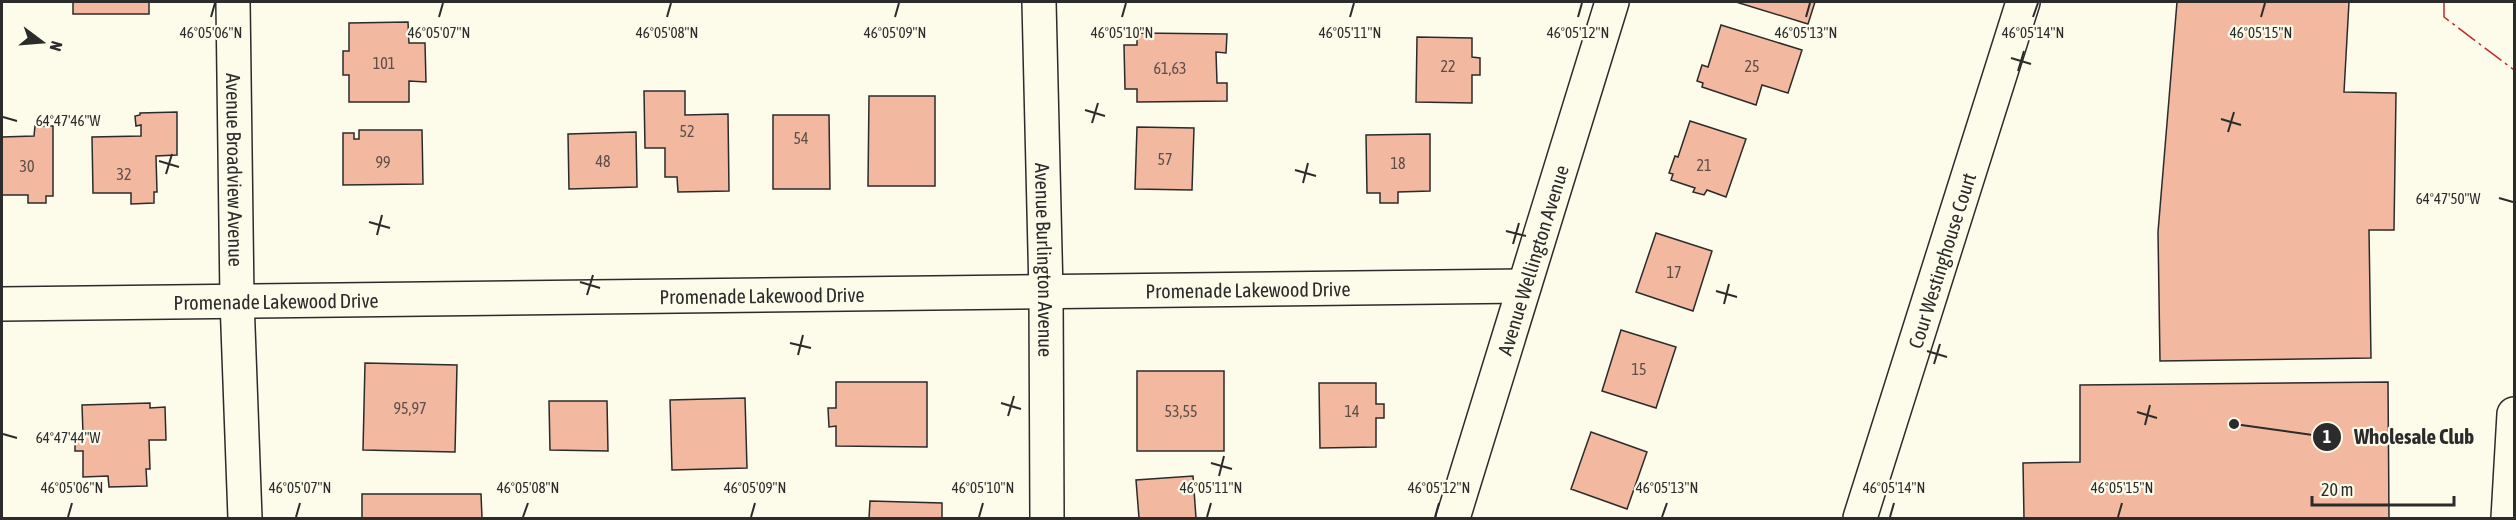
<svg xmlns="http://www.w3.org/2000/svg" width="2516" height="520" font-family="'Asap Condensed',sans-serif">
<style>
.building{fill:#f2b8a0;stroke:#2b2b2b;stroke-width:1.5}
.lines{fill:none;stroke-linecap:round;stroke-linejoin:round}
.minor-casing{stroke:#2b2b2b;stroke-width:36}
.major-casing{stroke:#2b2b2b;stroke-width:36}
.minor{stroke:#fdfbea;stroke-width:33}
.major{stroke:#fdfbea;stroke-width:33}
.power{stroke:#c62828;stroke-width:1.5;stroke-dasharray:21 4.5 3 4.5;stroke-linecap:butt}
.ticks{fill:none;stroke:#2b2b2b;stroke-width:2}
.labels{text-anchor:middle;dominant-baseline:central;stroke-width:4.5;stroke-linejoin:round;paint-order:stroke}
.number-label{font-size:16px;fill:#5d4e48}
.street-label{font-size:20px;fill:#2b2b2b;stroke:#fdfbea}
.ticks-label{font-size:15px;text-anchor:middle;fill:#2b2b2b;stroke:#fdfbea;stroke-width:4.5;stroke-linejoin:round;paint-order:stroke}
.leader{fill:none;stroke:#2b2b2b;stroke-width:2}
.callout-dot{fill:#2b2b2b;stroke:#fdfbea;stroke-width:2}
.mark-label{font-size:18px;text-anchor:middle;font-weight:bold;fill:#fff}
.callout-label{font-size:21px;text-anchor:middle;font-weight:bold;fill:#2b2b2b;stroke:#fdfbea;stroke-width:4.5;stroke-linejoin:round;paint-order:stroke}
</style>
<rect width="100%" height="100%" fill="#fdfbea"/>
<path class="building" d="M73,2H149V14H73Z
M1736,2H1815L1808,24Z
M2177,2H2349L2344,92L2396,93L2394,230H2369L2371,358L2160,361L2158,232Z
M408,22L409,43H425L426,82L409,81V102H349V75H343V51H349V23Z
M1721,25L1802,50L1788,93L1762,85L1756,105L1702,87L1703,83L1697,81L1702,65L1708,67Z
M1137,33L1227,34L1226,53L1216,52L1217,83H1227V101L1137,102V89H1125L1124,45H1137Z
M1417,37L1472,38V57L1480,58V75H1472V103L1416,102Z
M644,91H685V115L728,114L729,191L678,192L677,177H665V148H645Z
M869,96H935V186H868Z
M177,112V155L156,156L157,192H154V203L131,204V193H93L92,137L141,136V125L136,126L135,116L140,115V113Z
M773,115H829L830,189H773Z
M1690,121L1746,139L1726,197L1707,190L1704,195L1693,192L1695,188L1671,180L1673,174L1669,173L1675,156L1678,157Z
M35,126H53V196H46V203H28V195H2V137L34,136Z
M1137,127L1194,128L1192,190L1135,189Z
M359,130H422L423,184L343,185V133H354V139H359Z
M636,132L637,187L569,189L568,134Z
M1430,134V191L1398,192V203H1380V193H1367L1366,135Z
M1656,233L1712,251L1693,311L1636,292Z
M1621,330L1676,347L1656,408L1602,391Z
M365,363L457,365L455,452L363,450Z
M1137,371H1224V451H1137Z
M836,382H927V447L836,446V426L829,427L828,408H836Z
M2388,382L2389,518H2024L2023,463L2080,462V385Z
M1319,383H1376V404H1384V418H1376V447L1320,448Z
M745,398L747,468L672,470L670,400Z
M549,401H607L608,451L550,450Z
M150,403V408L165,407L166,440H149L150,469H146L147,486L109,487L108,476L83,477V451H75V434H83L82,405Z
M1591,432L1647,452L1627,509L1571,489Z
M1193,476L1196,518H1139L1136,480Z
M362,494H481L482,518H362Z
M870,501L942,503V518H869Z"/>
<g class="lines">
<defs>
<g id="minor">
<path id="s1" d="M233,2L237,300L245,518"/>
<path id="s2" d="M1039,2L1046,293L1047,518"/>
<path id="s3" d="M2,304L1524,286"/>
<path id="s4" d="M1453,518L1612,2"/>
<path id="s5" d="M1860,518L2023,2"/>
</g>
<path id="major" d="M2508,518L2514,414"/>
</defs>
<use href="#minor" class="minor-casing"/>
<use href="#major" class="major-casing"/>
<use href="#minor" class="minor"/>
<use href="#major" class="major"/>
<path class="power" d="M2444,2V17L2514,70"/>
</g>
<path class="ticks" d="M211,17L215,3M439,17L443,3M667,17L671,3M895,17L899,3M1122,17L1126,3M1350,17L1354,3M1578,17L1582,3M1806,17L1810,3M2033,17L2038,3M2261,17L2265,3M2011,58L2031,64M2018,71L2024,51M1085,110L1105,116M3,117L17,121M2221,119L2241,125M1092,123L1098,103M2228,132L2234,112M159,161L179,167M1295,170L1316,176M166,174L172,154M1303,183L1308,163M2499,198L2513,202M369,222L390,228M1506,231L1526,236M377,235L382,215M1513,244L1519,223M580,282L600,288M1716,291L1737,297M587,295L593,275M1724,304L1729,284M790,343L811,348M1927,351L1947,357M798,355L803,335M1934,364L1940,344M1001,403L1021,409M2137,412L2157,418M1008,416L1014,396M2145,425L2150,405M3,434L17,438M1211,463L1232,469M1219,476L1224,456M68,517L72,503M296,517L300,503M523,517L528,503M751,517L755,503M979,517L983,503M1207,517L1211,503M1435,517L1439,503M1662,517L1667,503M1890,517L1894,503M2118,517L2122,503"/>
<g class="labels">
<g class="number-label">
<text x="384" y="63">101</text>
<text x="1448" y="66">22</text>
<text x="1752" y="66">25</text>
<text x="1170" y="68">61,63</text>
<text x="687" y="131">52</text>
<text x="801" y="138">54</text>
<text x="1165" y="159">57</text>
<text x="603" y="161">48</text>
<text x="383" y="162">99</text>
<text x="1398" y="163">18</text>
<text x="1704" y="165">21</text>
<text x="27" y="166">30</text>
<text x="124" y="174">32</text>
<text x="1674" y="272">17</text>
<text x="1639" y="369">15</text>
<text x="410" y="408">95,97</text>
<text x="1181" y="411">53,55</text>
<text x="1352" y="411">14</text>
</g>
<g class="street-label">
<text stroke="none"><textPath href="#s1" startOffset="168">Avenue Broadview Avenue</textPath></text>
<text stroke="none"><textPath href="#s2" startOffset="258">Avenue Burlington Avenue</textPath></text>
<text stroke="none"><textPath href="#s4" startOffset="270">Avenue Wellington Avenue</textPath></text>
<text stroke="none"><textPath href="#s5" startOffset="270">Cour Westinghouse Court</textPath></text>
<text stroke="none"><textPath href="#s3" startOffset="1246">Promenade Lakewood Drive</textPath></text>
<text stroke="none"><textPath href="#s3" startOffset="760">Promenade Lakewood Drive</textPath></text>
<text stroke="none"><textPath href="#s3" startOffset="274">Promenade Lakewood Drive</textPath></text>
</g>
</g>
<g class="ticks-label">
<text x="211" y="38">46°05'06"N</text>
<text x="439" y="38">46°05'07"N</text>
<text x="667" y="38">46°05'08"N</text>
<text x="895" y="38">46°05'09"N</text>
<text x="1122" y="38">46°05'10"N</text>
<text x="1350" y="38">46°05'11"N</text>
<text x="1578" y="38">46°05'12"N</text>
<text x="1806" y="38">46°05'13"N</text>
<text x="2033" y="38">46°05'14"N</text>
<text x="2261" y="38">46°05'15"N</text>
<text x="68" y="126">64°47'46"W</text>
<text x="2448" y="204">64°47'50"W</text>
<text x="68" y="443">64°47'44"W</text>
<text x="72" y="493">46°05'06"N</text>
<text x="300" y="493">46°05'07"N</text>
<text x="528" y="493">46°05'08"N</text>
<text x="755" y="493">46°05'09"N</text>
<text x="983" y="493">46°05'10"N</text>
<text x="1211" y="493">46°05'11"N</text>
<text x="1439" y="493">46°05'12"N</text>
<text x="1894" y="493">46°05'14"N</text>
<text x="1667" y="493">46°05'13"N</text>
<text x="2122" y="493">46°05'15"N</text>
</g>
<path class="leader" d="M2234 424L2327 437"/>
<g class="callout-dot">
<circle cx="2234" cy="424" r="6"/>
<circle cx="2327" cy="437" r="15"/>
</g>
<g class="mark-label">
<text x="2327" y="443">1</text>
</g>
<g class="callout-label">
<text x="2414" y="444">Wholesale Club</text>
</g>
<rect width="2516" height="520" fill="none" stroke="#2b2b2b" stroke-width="6"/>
<g transform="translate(42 42) rotate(106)" stroke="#fdfbea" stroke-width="4.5" paint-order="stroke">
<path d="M0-4.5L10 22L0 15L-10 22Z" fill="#2b2b2b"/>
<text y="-9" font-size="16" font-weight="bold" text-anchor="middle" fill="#2b2b2b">N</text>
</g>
<path d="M2312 496v9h142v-9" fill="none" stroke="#2b2b2b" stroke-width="3"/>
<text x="2321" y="496" font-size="18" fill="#2b2b2b" stroke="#fdfbea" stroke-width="4.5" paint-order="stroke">20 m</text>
</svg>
